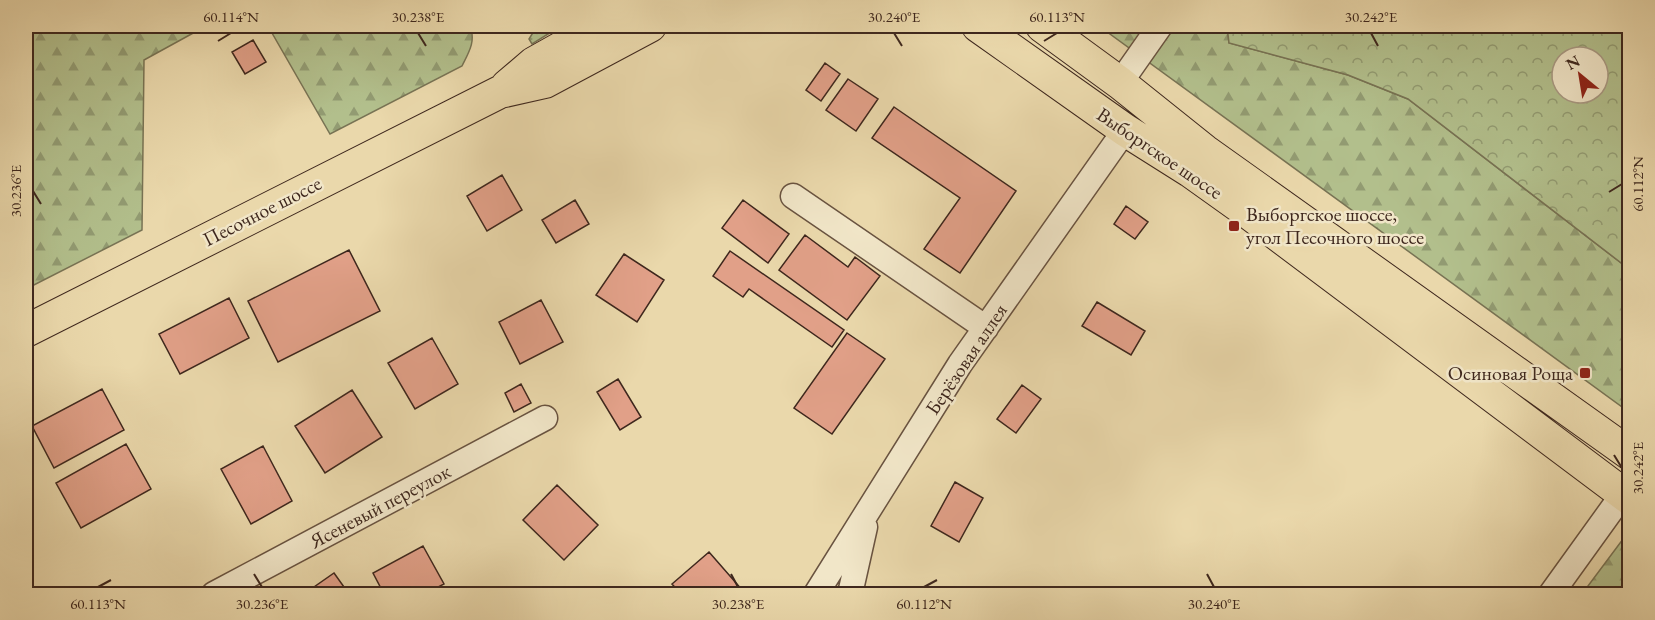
<svg xmlns="http://www.w3.org/2000/svg" width="1655" height="620" font-family="'EB Garamond',serif">
<style>
.grass{fill:url(#grass-dots);stroke:#787354;stroke-width:1.5}
.forest{fill:url(#forest-firs);stroke:#787354;stroke-width:1.5}
.park{fill:url(#park-crowns);stroke:#787354;stroke-width:1.5;fill-rule:evenodd}
.building{fill:#e1a088;stroke:#3e271d;stroke-width:1.5}
.lines{fill:none;stroke-linecap:round;stroke-linejoin:round}
.minor-casing{stroke:#695340;stroke-width:27}
.major-casing{stroke:#3e271d;stroke-width:34}
.minor{stroke:#f1e6c8;stroke-width:24}
.major{stroke:#ead8ab;stroke-width:32}
.ticks{fill:none;stroke:#3e271d;stroke-width:2}
.poi-dot{fill:#8f2418;stroke:#f1e6c8;stroke-width:2}
.labels{text-anchor:middle;dominant-baseline:central;stroke-width:5;stroke-linejoin:round;paint-order:stroke}
.street-label{font-size:20px;fill:#3e271d;stroke:#f1e6c8}
.poi-label{font-size:20px;fill:#3e271d;stroke:#f1e6c8;text-anchor:start}
.neatline{fill:none;stroke:#3e271d;stroke-width:2}
.ticks-label{font-size:15px;text-anchor:middle;fill:#3e271d}
</style>
<defs>
<pattern id="grass-dots" width="8" height="8" patternUnits="userSpaceOnUse" patternTransform="scale(1.5)"><rect width="8" height="8" fill="#b2bf8c"/><path d="M2 2h.1M6 6h.1" fill="none" stroke="#929b72" stroke-width="1.8" stroke-linecap="round"/></pattern>
<pattern id="forest-firs" width="22" height="20" patternUnits="userSpaceOnUse" patternTransform="scale(1.5)"><rect width="22" height="20" fill="#b2bf8c"/><path d="M5 1l3.5 6h-7zM16 11l3.5 6h-7z" fill="#929b72"/></pattern>
<pattern id="park-crowns" width="20" height="18" patternUnits="userSpaceOnUse" patternTransform="scale(1.5)"><rect width="20" height="18" fill="#b2bf8c"/><path d="M2 6a3 3 0 1 1 6 0M12 15a3 3 0 1 1 6 0" fill="none" stroke="#929b72"/></pattern>
</defs>
<rect width="100%" height="100%" fill="#ead8ab"/>
<filter id="stains"><feTurbulence type="fractalNoise" baseFrequency=".00333" numOctaves="4"/><feColorMatrix values="0 0 0 0 .2 0 0 0 0 .09 0 0 0 0 .02 0 0 0 .5 -.17"/></filter>
<radialGradient id="worn" r=".72"><stop offset=".6" stop-color="#630" stop-opacity="0"/><stop offset="1" stop-color="#630" stop-opacity=".3"/></radialGradient>
<path class="grass" d="M537,26H561L532,44L529,39Z"/>
<path class="forest" d="M26,26H206L144,60L142,230L26,289Z
M268,26H470C476,41 469,52 462,66L330,134Z
M1099,26H1227L1229,43L1348,75L1408,99L1629,269V412Z
M1629,531V594H1582Z"/>
<path class="park" d="M1227,26H1629V269L1408,99L1348,75L1229,43ZM1562,57H1598V93H1562Z"/>
<path class="building" d="M253,40L266,62L245,74L232,52Z
M825,63L840,74L821,101L806,90Z
M848,79L878,99L856,131L826,110Z
M894,107L1016,191L960,273L924,249L960,198L872,138Z
M502,175L522,210L487,231L467,196Z
M575,200L589,224L556,243L542,220Z
M743,200L789,234L768,263L722,228Z
M1126,206L1148,222L1135,239L1114,224Z
M805,235L848,267L855,257L880,276L847,320L779,270Z
M349,250L380,311L278,362L248,301Z
M730,251L844,330L832,347L749,289L743,297L713,276Z
M624,254L664,280L637,322L596,295Z
M229,298L249,338L180,374L159,334Z
M541,300L563,342L520,364L499,322Z
M1097,302L1145,331L1131,355L1082,326Z
M847,333L885,359L832,434L794,408Z
M432,338L458,384L415,409L388,363Z
M618,379L641,417L620,430L597,392Z
M521,384L531,403L514,412L505,393Z
M1022,385L1041,399L1016,433L997,419Z
M102,389L124,430L54,468L32,426Z
M352,390L382,437L325,473L295,426Z
M126,444L151,489L81,528L56,483Z
M263,446L292,501L251,524L221,469Z
M955,482L983,498L959,542L931,526Z
M557,485L598,525L564,560L523,520Z
M423,546L444,584L425,594H384L373,573Z
M709,552L744,592L741,594H681L672,584Z
M334,573L349,594H304Z"/>
<g class="lines">
<defs>
<path id="minor" d="M1120,83L1160,26
M793,196L986,328
M214,594L545,418
M816,594L960,364L1125,130
M850,594L865,527
M1551,594L1623,494"/>
<path id="major" d="M978,26L1125,130L1190,171L1246,211L1630,499
M1042,26L1120,83L1205,151L1630,454
M507,86L534,63L600,26
M26,331L500,92L545,82L650,26"/>
</defs>
<use href="#minor" class="minor-casing"/>
<use href="#major" class="major-casing"/>
<use href="#minor" class="minor"/>
<use href="#major" class="major"/>
</g>
<path class="ticks" d="M418,33L426,46M894,33L902,46M1371,33L1378,46M218,41L231,33M1044,41L1057,33M33,191L41,204M1609,192L1622,184M1614,455L1622,468M254,574L262,587M731,574L738,587M1207,574L1214,587M98,587L111,580M924,587L937,580"/>
<g class="poi-dot">
<rect x="1228" y="220" width="12" height="12" rx="3"/>
<rect x="1579" y="367" width="12" height="12" rx="3"/>
</g>
<g class="labels">
<g class="street-label">
<text transform="translate(1160 153) rotate(34)">Выборгское шоссе</text>
<text transform="translate(262 211) rotate(-27)">Песочное шоссе</text>
<text transform="translate(966 359) rotate(-56)">Берёзовая аллея</text>
<text transform="translate(380 506) rotate(-28)">Ясеневый переулок</text>
</g>
<g class="poi-label">
<text x="1246" y="214">Выборгское шоссе,<tspan x="1246" dy="23">угол Песочного шоссе</tspan></text>
<text x="1573" y="373" text-anchor="end">Осиновая Роща</text>
</g>
</g>
<rect width="1655" height="620" fill="none" stroke="#ead8ab" stroke-width="66"/>
<g transform="translate(1580 75) rotate(330)"><circle r="28" fill="#f1e6c8" stroke="#a99a84" stroke-width="1.5"/>
<path d="M0-4.5L10 22L0 15L-10 22Z" fill="#8f2418"/>
<text y="-9" font-size="16" font-weight="bold" text-anchor="middle" fill="#3e271d">N</text>
</g>
<rect x="33" y="33" width="1589" height="554" class="neatline"/>
<g class="ticks-label">
<text x="231" y="22">60.114°N</text>
<text x="418" y="22">30.238°E</text>
<text x="894" y="22">30.240°E</text>
<text x="1057" y="22">60.113°N</text>
<text x="1371" y="22">30.242°E</text>
<text transform="translate(1638 184) rotate(-90)" y="5">60.112°N</text>
<text transform="translate(16 191) rotate(-90)" y="5">30.236°E</text>
<text transform="translate(1638 468) rotate(-90)" y="5">30.242°E</text>
<text x="98" y="609">60.113°N</text>
<text x="262" y="609">30.236°E</text>
<text x="738" y="609">30.238°E</text>
<text x="924" y="609">60.112°N</text>
<text x="1214" y="609">30.240°E</text>
</g>
<rect width="100%" height="100%" filter="url(#stains)"/>
<rect width="100%" height="100%" fill="url(#worn)"/>
</svg>
